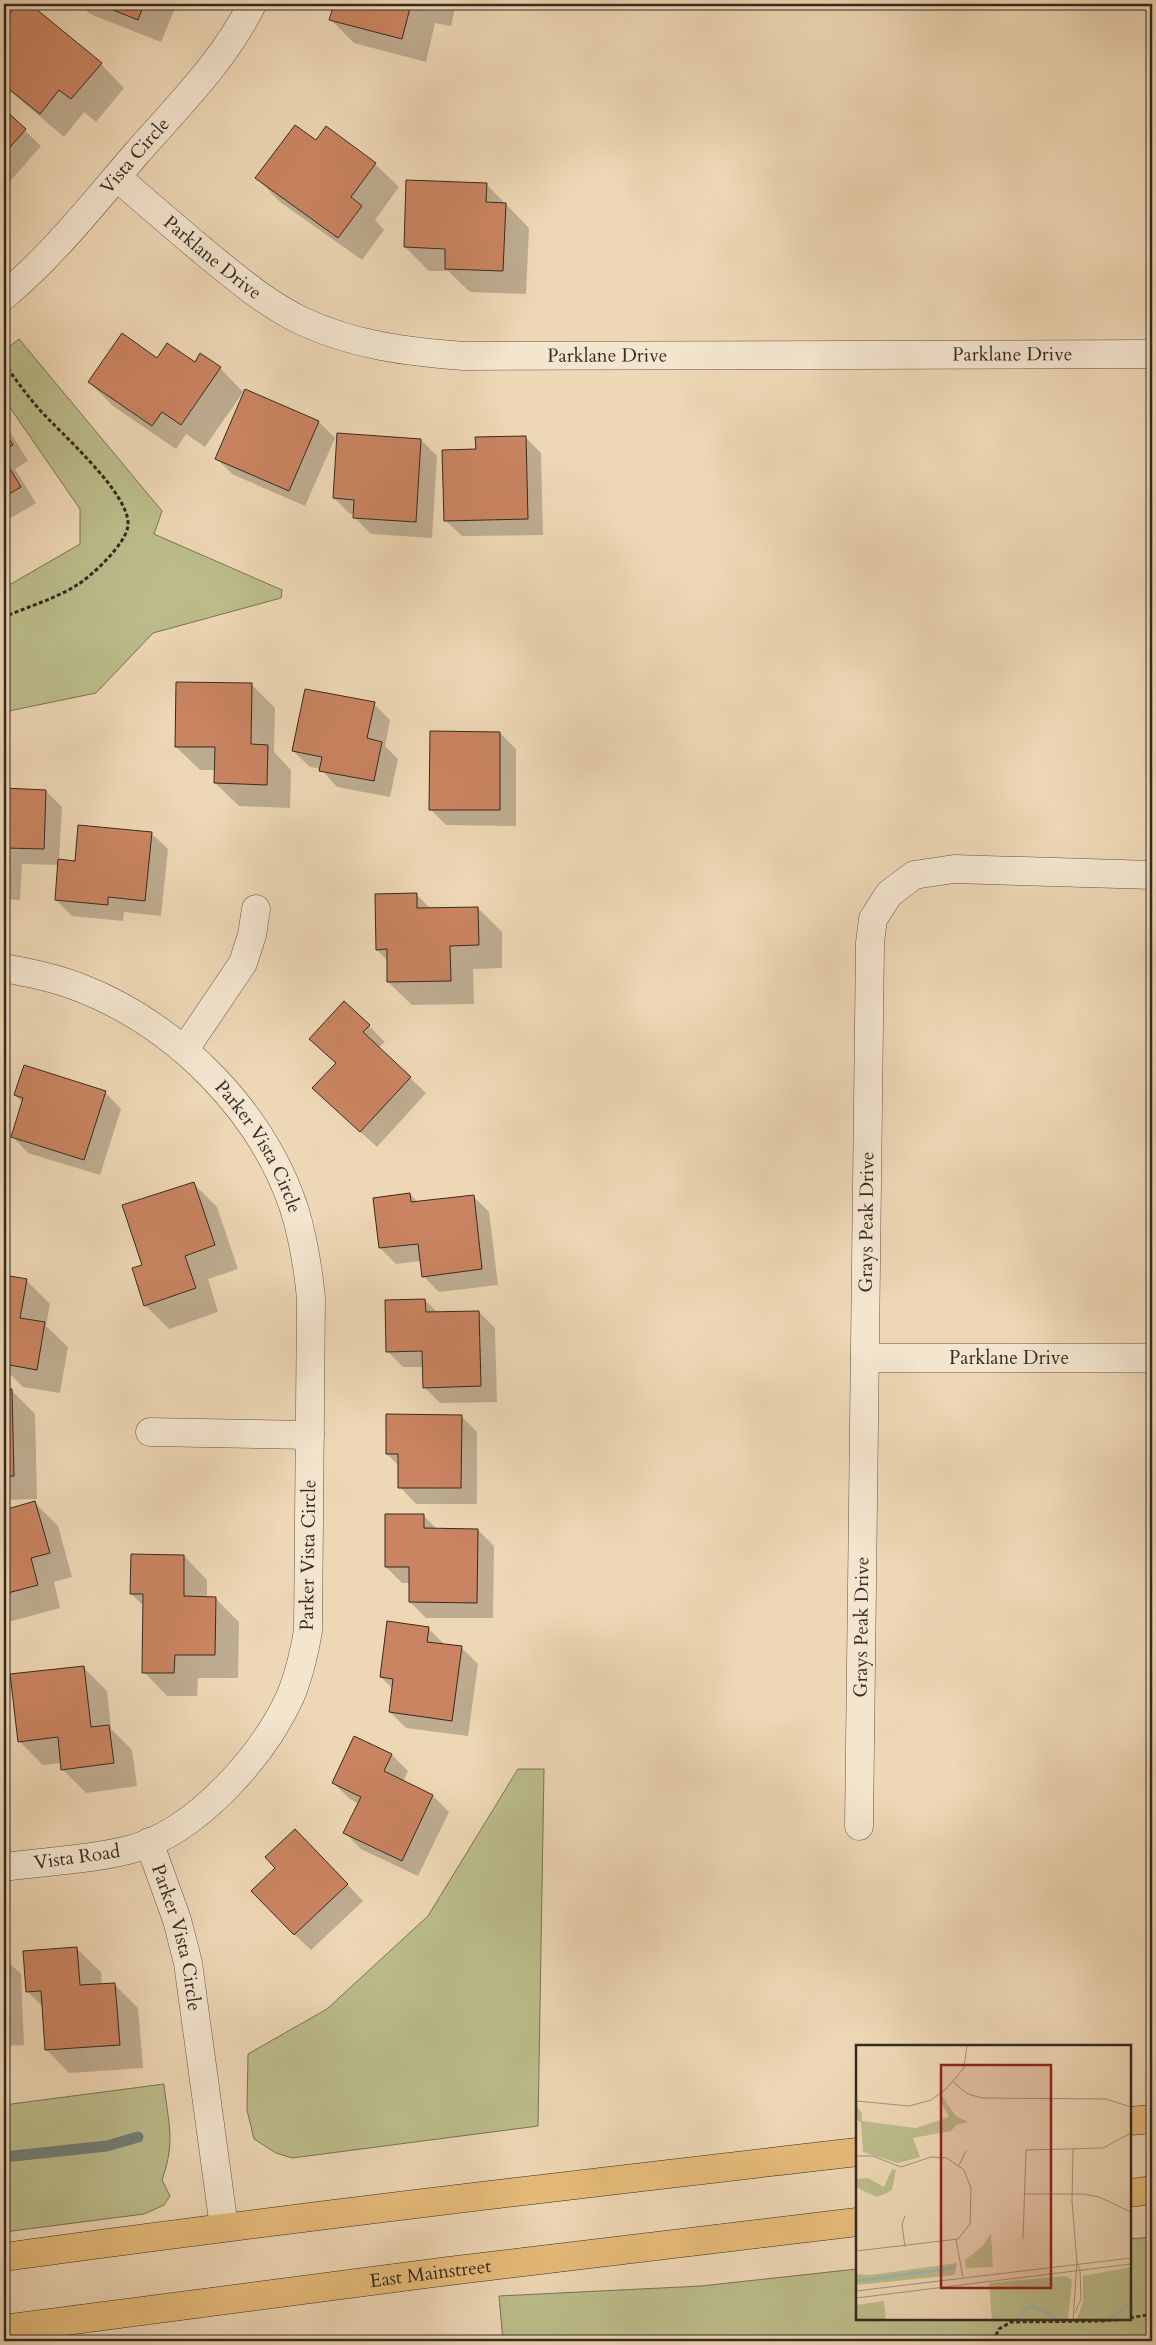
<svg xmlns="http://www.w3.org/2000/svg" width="1156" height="2345" font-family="Cardo,serif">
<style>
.green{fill:#bcbd8b;stroke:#787456}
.shadow{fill:#0003}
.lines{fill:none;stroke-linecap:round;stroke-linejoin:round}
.stream{stroke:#728079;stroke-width:11}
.building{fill:#ca8461;stroke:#342b22}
.minor-casing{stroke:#625647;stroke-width:29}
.major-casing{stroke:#342b22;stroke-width:29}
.path{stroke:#342b22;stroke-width:3;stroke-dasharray:4 2.5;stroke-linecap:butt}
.minor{stroke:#f4e5cf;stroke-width:28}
.major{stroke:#e7bc7a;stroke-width:28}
.labels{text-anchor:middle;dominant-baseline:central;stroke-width:5;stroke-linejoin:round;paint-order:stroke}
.street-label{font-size:19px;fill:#342b22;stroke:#f4e5cf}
.inset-river{fill:none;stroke:#9bb8b3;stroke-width:2.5}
.inset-road{fill:none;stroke:#a4927a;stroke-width:1}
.view{fill:#8f2418;fill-opacity:0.15;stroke:#8f2418;stroke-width:2.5}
.inset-edge{fill:none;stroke:#342b22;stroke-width:2.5}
</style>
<rect width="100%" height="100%" fill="#eed7b5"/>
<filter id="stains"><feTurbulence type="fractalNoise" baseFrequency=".004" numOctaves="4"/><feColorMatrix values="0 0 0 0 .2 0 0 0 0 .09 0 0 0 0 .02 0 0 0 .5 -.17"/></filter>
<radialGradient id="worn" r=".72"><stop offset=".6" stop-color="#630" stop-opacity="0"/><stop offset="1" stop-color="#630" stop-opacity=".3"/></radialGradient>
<path class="green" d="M19,339L162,511L154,534L282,590L281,598L153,633L96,693L4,712V588L80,544V509L4,399V351Z
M518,1769H544L538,2126L292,2158L276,2153L254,2139L247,2110L248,2054L327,2009L428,1916Z
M164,2084C168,2124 176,2140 162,2180L170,2196L164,2205L144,2214L4,2232V2105Z
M1152,2237V2341H503L499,2296L701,2286L857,2269V2319H1130V2239Z"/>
<path class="shadow" d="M19,4H28L101,64L124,88L96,122L84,112L64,137L4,86V22Z
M79,4H177L161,42L90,14Z
M335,4H455L456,5L451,26L435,23L426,62L354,43L331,20Z
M4,111L41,146L4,188Z
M316,141L375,164L399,187L375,220L384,230L362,260L280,202L257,178Z
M486,184L529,228L526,294L470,292L448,271H429L405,247Z
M157,360L220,368L243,392L205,447L186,434L176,449L113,406L89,382Z
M246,391L319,422L335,438L305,506L232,474L216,458Z
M4,422L28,461L15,469L36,503L4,522Z
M525,437L541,453L543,535L462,536L445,520Z
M421,440L437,456L432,538L371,534L355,518V514H350L334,498Z
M251,684L275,708L274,752L291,770L290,808L239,806L215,783L216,770H200L176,747Z
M374,704L390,720L385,746L398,759L390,797L337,787L321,769L310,767L293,751Z
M500,733L516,749V826L446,825L430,809Z
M4,789L46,791L62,807L59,860L76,862L151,833L168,849L161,916L124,912L123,921L72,916L56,900L59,865L22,864L20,900L4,899Z
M416,894L431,909L478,908L502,932V968L473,969L474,1004L412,1005L388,982V961L377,950Z
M369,1026L385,1042L378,1048L426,1093L377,1147L330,1104L337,1064L327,1055Z
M105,1092L121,1109L100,1175L28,1153L12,1136L23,1103L15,1095Z
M193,1183L217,1207L238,1269L208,1279L218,1312L169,1329L145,1305L144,1265Z
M410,1194L419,1203L473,1196L489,1212L498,1285L439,1292L423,1276L421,1261L396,1264L380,1248Z
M4,1277L26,1280L50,1304L46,1326L68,1347L60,1393L23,1387L7,1371L4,1370Z
M425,1300L438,1313L479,1312L495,1328L497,1402L440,1403L424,1387V1367H403L387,1351Z
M4,1390H11L35,1414L37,1499L4,1500Z
M461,1416L477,1432V1504H416L400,1487V1467L387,1454Z
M35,1503L58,1526L72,1577L54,1582L60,1608L4,1623V1511Z
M423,1515L438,1530H478L494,1546L493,1618H426L410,1602V1583H402L386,1567Z
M184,1556L207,1580V1598H215L239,1622L238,1678H198L197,1696H167L144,1672L145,1607L131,1594Z
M428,1628L444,1644L462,1648L478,1664L468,1736L406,1728L390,1712L393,1689L381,1677Z
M83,1667L107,1691L111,1729L132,1750L137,1786L86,1793L62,1769V1763L43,1765L19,1741Z
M4,1735L10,1782L4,1783Z
M355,1737L392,1755L408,1771L403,1782L433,1796L449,1812L418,1876L361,1849L345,1833L359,1804L350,1799L333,1783Z
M311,1846L363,1901L311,1950L294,1934L277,1868Z
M77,1949L101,1972L102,1985H115L138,2008L143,2068L69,2073L46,2049L43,2007L27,1991Z
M4,1958L21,1974L24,2045L4,2046Z"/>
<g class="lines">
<path class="stream" d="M4,2157L107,2146L138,2137"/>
</g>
<path class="building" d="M18,4H30L102,63L71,99L59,90L40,114L4,85V20Z
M98,4H144L138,20Z
M334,4H411L402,39L329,20Z
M4,109L26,129L4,154Z
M295,125L316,140L326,126L376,163L351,197L362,206L338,238L255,178Z
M406,180L487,183L486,202L506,203L503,271L445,269V249L404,247Z
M122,333L157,358L167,343L195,362L200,353L221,367L181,425L162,412L152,426L88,382Z
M245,389L319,421L289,491L215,459Z
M4,430L13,445L4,450Z
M337,433L421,439L416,522L353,518L354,500L333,498Z
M526,436L528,519L444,521L442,450L476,449L475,437Z
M4,459L21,487L4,497Z
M176,682L252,683L251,744L268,745L267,785L214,783L215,747H175Z
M305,689L375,702L367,738L382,742L374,781L319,771L322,757L292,751Z
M430,731L500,732V810H429Z
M4,788L46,790L44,849L6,848L4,885Z
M78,825L152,832L145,901L108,897V905L55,900L58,859L75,861Z
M417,893V908L478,907L479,945L450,946L451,981L387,982V949L376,950L375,894Z
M344,1001L370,1025L363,1032L411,1077L360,1132L312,1088L336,1063L309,1039Z
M24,1065L106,1091L84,1160L11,1137L23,1098L14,1095Z
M194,1182L215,1245L185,1256L196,1288L144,1306L132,1268L142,1265L122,1205Z
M410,1193L411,1202L474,1195L482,1269L422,1277L418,1244L379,1248L373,1198Z
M4,1275L27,1279L20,1318L45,1322L37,1370L4,1364Z
M425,1299L426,1312L479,1311L481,1386L423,1388L422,1351L386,1352L385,1300Z
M4,1389H12L14,1476L4,1477Z
M386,1414L462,1415L461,1488H398V1454H386Z
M35,1501L50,1553L31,1558L38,1585L4,1594V1510Z
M385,1514H424V1528L478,1529L477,1603L409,1602V1567H385Z
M131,1554L184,1555V1596L216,1597L215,1655H175L174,1673H142L143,1594H130Z
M387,1621L429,1627L427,1642L462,1646L452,1721L389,1712L393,1679L380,1677Z
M84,1666L91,1727L109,1725L114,1763L61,1770L58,1737L18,1742L10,1674Z
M354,1736L392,1754L384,1771L433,1795L402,1861L343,1833L361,1797L332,1783Z
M295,1829L348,1884L294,1935L251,1891L275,1868L265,1857Z
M77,1947L80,1985L115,1983L120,2045L45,2050L41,1991L26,1992L23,1951Z
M4,1957H6L8,2029L4,2030Z"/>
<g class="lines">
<defs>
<g id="minor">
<path id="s1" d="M117,177C145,202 174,226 203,251C234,276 266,304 302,321C353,345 408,352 464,356L1152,354"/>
<path id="s2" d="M4,296C54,254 94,203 136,154C177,107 225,60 252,4"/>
<path id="s3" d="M4,968C30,973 56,978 81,988C177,1026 261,1110 294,1208C303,1237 308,1268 311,1298L308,1631C304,1654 299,1676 290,1697C263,1756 197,1831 132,1849C91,1860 46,1861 4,1867"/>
<path d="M185,1049L243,963L252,935L256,909"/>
<path id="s4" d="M865,1358H1152"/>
<path d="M150,1432L310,1435"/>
<path id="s5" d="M859,1826L870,943L873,919L889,894L914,875L954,869L1152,875"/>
<path id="s6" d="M149,1842L177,1920L188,1963L224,2227"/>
</g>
<g id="major">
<path d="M1130,2121L1152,2119"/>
<path d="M1130,2193L1152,2190"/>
<path d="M4,2257C288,2218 572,2185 857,2152"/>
<path id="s7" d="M4,2329L449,2271L857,2222"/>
</g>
</defs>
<use href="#minor" class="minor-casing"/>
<use href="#major" class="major-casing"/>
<path class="path" d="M4,363C15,379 26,394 39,409C60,433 130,493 128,525C127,543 92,576 77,585C55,599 27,607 4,617
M1130,2318L1152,2314
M993,2341L999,2329L1011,2322L1102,2321L1126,2319"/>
<use href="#minor" class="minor"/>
<use href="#major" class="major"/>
</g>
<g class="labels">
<g class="street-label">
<text stroke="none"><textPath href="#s2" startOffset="192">Vista Circle</textPath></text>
<text stroke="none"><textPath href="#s1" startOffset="125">Parklane Drive</textPath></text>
<text stroke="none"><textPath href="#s1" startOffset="950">Parklane Drive</textPath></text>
<text stroke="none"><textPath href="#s1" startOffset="545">Parklane Drive</textPath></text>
<text stroke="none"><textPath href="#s3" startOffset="324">Parker Vista Circle</textPath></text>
<text stroke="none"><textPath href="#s5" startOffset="604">Grays Peak Drive</textPath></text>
<text stroke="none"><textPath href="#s4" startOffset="144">Parklane Drive</textPath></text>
<text transform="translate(308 1555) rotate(-89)">Parker Vista Circle</text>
<text stroke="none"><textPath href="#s5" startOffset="199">Grays Peak Drive</textPath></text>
<text transform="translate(77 1857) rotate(-8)">Vista Road</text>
<text stroke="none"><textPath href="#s6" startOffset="100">Parker Vista Circle</textPath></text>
<text stroke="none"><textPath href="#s7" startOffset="430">East Mainstreet</textPath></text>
</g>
</g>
<g transform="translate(856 2045)">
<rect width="275" height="275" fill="#eed7b5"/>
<path d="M87,52L100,71L112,77L100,80L95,86L57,93L64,112L42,118L7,107L5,78L0,74V60L6,68V76L60,83L93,72L84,55ZM36,124L40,125L36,145L29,149L20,152L0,142V134L12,133L28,142ZM135,188L137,222L110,223L109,215L126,202ZM101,218L99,230L0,240V229L15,230ZM275,222V275H220L227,257V231ZM210,231L216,235L212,275H136L133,238ZM28,256L30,275H0V260Z" fill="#bcbd8b"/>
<path class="inset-river" d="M0,236L99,223M160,275L170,264L178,261L202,275M251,275L275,259"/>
<path class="inset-road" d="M97,37L112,49L126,53L250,54L275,62M0,56L53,61L75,55L89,45L108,23L111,0M217,104L216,156L221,218L217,275M0,111H17L45,122L75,112L91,113L108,125L115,143L114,179L102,194L0,206M103,120L110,106M168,149H228L243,152L275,167M49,171L46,179L49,202M0,177V206M167,194L170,105L247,103L275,88M100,195L107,232M0,246L275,213M0,253L275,219M219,268L225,254L224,225L221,218"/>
<path class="view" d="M85,20H195V243H85Z"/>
<rect width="275" height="275" class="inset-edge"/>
</g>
<rect width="1156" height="2345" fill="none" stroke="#eed7b5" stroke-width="20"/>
<rect x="5" y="5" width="1146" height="2335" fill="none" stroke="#342b22" stroke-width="2.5"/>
<rect x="10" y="10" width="1136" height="2325" fill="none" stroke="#342b22"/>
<rect width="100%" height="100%" filter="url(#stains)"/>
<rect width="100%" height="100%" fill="url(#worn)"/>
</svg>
